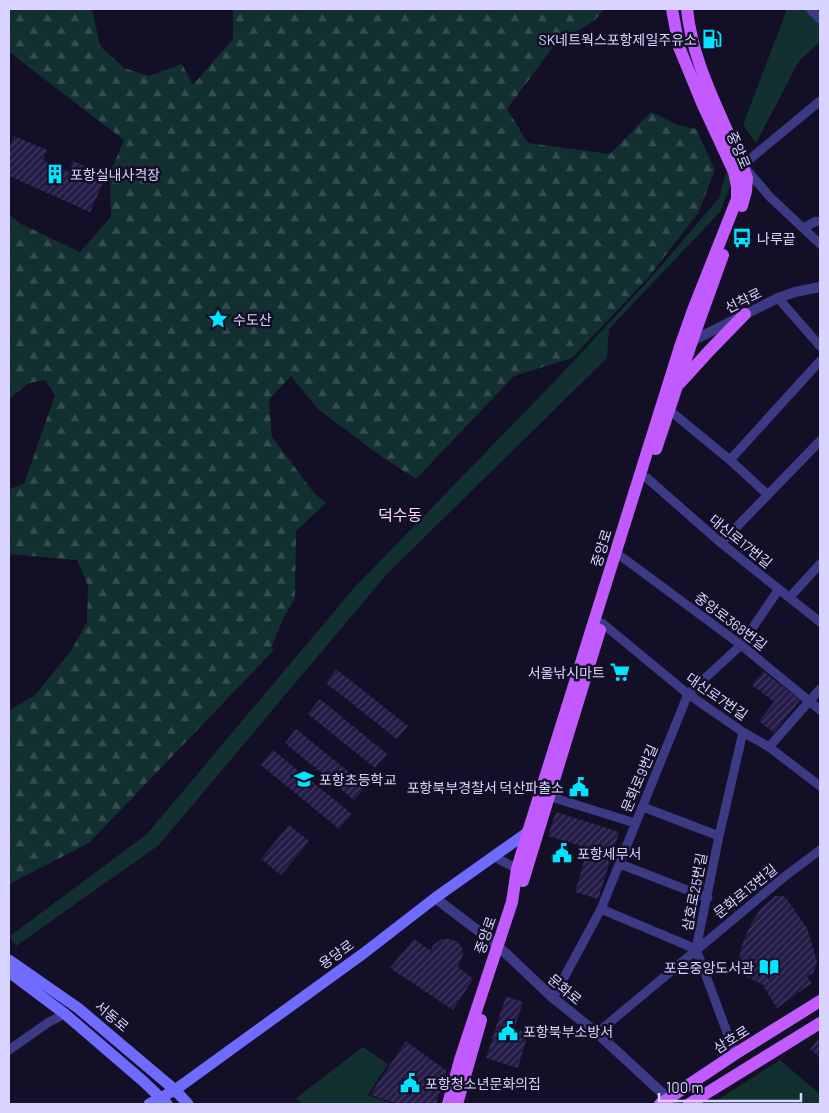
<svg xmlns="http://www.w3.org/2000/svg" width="829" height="1113" font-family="Barlow,'Noto Sans KR',sans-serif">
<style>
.forest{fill:url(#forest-firs)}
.park{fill:#12302f}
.building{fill:url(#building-hatch)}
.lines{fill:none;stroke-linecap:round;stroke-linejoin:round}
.minor{stroke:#3d3a85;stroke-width:9}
.tertiary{stroke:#3d3a85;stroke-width:10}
.secondary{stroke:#6f6bff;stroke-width:11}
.primary{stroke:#c25bff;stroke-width:12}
.labels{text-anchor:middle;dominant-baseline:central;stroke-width:5;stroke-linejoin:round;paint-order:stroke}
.poi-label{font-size:14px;fill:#d9d4ff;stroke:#130f26;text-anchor:start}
.street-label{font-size:14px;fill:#d9d4ff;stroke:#130f26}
.quarter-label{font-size:16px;fill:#ffd6f0;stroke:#130f26}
</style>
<defs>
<pattern id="forest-firs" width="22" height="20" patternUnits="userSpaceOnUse" patternTransform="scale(1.25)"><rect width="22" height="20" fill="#12302f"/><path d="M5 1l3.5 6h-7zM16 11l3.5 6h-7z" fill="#344d4e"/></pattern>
<pattern id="building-hatch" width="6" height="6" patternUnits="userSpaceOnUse" patternTransform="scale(1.25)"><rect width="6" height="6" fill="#241b47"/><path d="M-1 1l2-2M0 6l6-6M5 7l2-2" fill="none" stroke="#433b63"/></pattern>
</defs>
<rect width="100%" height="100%" fill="#130f26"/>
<path class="forest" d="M9,9H92L100,46L124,68L149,76L182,64L193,85L233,39V9H604L596,19L553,47L507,109L528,143L610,154L651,112L678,125L696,129L715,170L698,213L648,278L572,358L514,376L416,479L382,457L318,409L291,376L269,400L272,437L314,493L326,503L296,531L295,598L283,619L271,648L274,650L89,843L9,884V711L35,695L71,651L87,622L88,586L77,560L9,554V489L24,484L55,395L45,380L29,383L9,399V215L21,224L80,252L111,217L110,173L124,140L9,52Z"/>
<path class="park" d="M787,9H810L820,19V42L799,61L756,143L743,125Z
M727,169L733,179L720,212L609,329L607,358L387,574L159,845L16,946L10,936L147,834L353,589L553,383L648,281L719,198Z
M363,1047L388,1064L368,1095L394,1104H302L296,1098Z
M780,1060L820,1094V1104H711Z"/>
<path class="building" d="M14,136L47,150L43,160L69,172L73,161L106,176L90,212L9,176V149Z
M336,669L408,726L397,739L326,683Z
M763,671L800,700L774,733L759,721L774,702L752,685Z
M320,699L387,754L375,768L308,714Z
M296,729L366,786L354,800L285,743Z
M273,750L352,814L339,829L261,765Z
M556,812L619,832L598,899L575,892L588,848L548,836Z
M289,825L309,841L281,875L261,859Z
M775,896H782L786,898L807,928L817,961L814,971L812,974L807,976L812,983L777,1008L762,984L744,976L737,966L743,942L752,922L761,908Z
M414,939L431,951L433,945L442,939H451L458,942L462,948L463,955L458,967L473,979L453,1010L390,968Z
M506,996L523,1002L514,1029L528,1033L518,1068L486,1058Z
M820,1037V1058L810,1049Z
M406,1041L447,1071L436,1104H399L370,1095Z"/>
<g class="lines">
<path class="minor" d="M810,9L820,19
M739,168L820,101
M747,170L770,197L820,244
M804,228L816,221L820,222
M778,298L820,346
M669,410L730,460L768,495
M730,460L820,361
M647,478L721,543L820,622
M721,543L820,441
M622,557L741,645L820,710
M790,597L820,564
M602,623L688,694L743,732L769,747L820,786
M769,747L820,689
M548,796L635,823
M643,807L719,836
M493,856L517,869
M620,864L708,898
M601,909L696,949
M553,998L601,909L688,694L741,645L779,589
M597,1033L784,877L820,850
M9,1050L49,1022L65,1014
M735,1054L696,949L719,836L743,732"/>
<path class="tertiary" d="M688,343L778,298L795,292L820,287
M435,898L497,945L553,998L597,1033L674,1104"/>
<path class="secondary" d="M9,960L78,1008L175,1090L188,1104
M9,972L65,1014L143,1081L167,1104
M149,1104L175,1090L364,953L435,898L528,832L533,830"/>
<path class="primary" d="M687,9C693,69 726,122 747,178L746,191L742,206
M680,383L709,351L745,314
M656,449L692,341L723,255
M523,881L600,630
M448,1104L460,1060L512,902L517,869L528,832L680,347L693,310L737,199V186L734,172L702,103L679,47L672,9
M457,1104L481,1020
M660,1104L735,1054L820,1001
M689,1104L820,1023"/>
</g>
<defs>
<symbol id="fuel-bare" viewBox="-9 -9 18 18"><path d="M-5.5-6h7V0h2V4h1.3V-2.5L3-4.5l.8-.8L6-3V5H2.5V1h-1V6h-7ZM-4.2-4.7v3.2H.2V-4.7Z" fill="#00e5ff" stroke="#130f26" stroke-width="2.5" paint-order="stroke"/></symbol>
<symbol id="building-bare" viewBox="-9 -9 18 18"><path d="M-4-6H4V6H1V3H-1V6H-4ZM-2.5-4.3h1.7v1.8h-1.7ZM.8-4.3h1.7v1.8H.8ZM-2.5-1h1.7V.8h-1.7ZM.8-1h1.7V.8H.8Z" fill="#00e5ff" stroke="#130f26" stroke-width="2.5" paint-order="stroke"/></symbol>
<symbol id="bus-bare" viewBox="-9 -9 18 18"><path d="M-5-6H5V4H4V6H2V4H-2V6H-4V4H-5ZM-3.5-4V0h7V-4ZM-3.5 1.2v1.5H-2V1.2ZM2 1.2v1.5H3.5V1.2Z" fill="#00e5ff" stroke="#130f26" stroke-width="2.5" paint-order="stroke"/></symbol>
<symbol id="sight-bare" viewBox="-9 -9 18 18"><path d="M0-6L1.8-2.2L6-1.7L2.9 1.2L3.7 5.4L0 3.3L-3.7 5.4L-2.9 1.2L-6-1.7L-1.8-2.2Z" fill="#00e5ff" stroke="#130f26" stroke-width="2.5" paint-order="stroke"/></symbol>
<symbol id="supermarket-bare" viewBox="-9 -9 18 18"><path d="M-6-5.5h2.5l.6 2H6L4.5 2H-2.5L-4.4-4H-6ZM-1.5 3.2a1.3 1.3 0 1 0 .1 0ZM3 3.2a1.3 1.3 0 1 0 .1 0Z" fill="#00e5ff" stroke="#130f26" stroke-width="2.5" paint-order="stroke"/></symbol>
<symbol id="school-bare" viewBox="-9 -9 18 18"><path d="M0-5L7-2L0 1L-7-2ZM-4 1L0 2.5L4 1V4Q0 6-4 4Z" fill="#00e5ff" stroke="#130f26" stroke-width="2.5" paint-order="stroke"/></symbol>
<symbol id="civic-bare" viewBox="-9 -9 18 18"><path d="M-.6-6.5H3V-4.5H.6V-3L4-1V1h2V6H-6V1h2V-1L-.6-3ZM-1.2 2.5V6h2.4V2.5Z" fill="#00e5ff" stroke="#130f26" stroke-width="2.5" paint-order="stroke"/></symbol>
<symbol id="library-bare" viewBox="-9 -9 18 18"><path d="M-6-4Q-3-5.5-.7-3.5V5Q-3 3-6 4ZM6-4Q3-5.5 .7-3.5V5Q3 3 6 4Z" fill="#00e5ff" stroke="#130f26" stroke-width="2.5" paint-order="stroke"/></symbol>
</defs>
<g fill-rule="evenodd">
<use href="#fuel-bare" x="698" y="25" width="28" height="28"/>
<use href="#building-bare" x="41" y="160" width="28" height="28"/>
<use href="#bus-bare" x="728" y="224" width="28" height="28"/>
<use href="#sight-bare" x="204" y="305" width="28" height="28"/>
<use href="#supermarket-bare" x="606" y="658" width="28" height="28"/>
<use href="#school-bare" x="290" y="765" width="28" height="28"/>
<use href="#civic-bare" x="565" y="773" width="28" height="28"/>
<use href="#civic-bare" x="548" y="839" width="28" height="28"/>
<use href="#library-bare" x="755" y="953" width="28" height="28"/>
<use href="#civic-bare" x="494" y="1017" width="28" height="28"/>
<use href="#civic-bare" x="396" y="1069" width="28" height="28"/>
</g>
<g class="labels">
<g class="poi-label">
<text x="697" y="39" text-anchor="end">SK네트웍스포항제일주유소</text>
<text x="70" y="174">포항실내사격장</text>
<text x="757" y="238">나루끝</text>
<text x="233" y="319">수도산</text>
<text x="605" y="672" text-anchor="end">서울낚시마트</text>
<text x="319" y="779">포항초등학교</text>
<text x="564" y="787" text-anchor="end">포항북부경찰서 덕산파출소</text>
<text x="577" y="853">포항세무서</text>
<text x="754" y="967" text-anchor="end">포은중앙도서관</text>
<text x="523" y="1031">포항북부소방서</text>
<text x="425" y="1083">포항청소년문화의집</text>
</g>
<g class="street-label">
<text transform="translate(739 150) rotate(67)">중앙로</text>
<text transform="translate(743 300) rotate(-26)">선착로</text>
<text transform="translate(741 541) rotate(39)">대신로17번길</text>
<text transform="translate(601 548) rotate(-73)">중앙로</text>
<text transform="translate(731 621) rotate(37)">중앙로368번길</text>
<text transform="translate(717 696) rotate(35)">대신로7번길</text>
<text transform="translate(639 778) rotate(-67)">문화로9번길</text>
<text transform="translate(745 891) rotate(-39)">문화로13번길</text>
<text transform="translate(694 892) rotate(-79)">삼호로25번길</text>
<text transform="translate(485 935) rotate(-71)">중앙로</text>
<text transform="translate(336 954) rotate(-36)">용당로</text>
<text transform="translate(565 989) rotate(40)">문화로</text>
<text transform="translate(112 1016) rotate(40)">서동로</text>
<text transform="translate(731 1039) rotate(-32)">삼호로</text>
</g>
<g class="quarter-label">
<text x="400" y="514">덕수동</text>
</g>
</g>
<rect width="829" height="1113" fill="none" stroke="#d9d4ff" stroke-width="20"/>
<path d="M659 1093v8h142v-8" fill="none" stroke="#d9d4ff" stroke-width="2.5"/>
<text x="666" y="1093" font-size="15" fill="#d9d4ff" stroke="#130f26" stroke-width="4" paint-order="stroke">100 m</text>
</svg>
